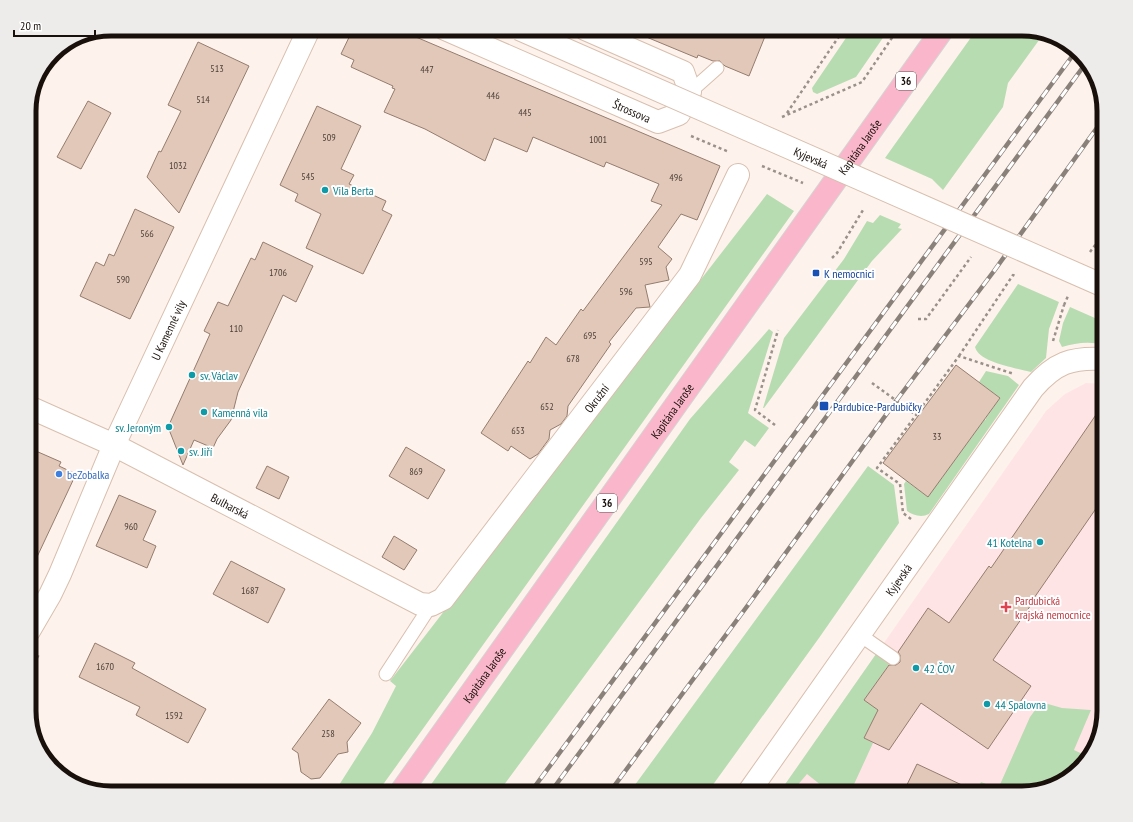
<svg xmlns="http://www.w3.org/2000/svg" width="1133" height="822" font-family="'PT Sans Narrow',sans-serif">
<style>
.medical{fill:#ffe4e6}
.green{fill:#b8dcb2}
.building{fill:#e2c8b9;stroke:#947c6e}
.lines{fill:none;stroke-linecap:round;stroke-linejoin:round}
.service-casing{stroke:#d8bfaf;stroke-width:15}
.minor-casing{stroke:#d8bfaf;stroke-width:24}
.primary-casing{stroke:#d6d4d3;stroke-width:24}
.path{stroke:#9b918b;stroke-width:2.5;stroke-dasharray:3 3;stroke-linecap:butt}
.service{stroke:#fff;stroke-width:13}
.minor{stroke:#fff;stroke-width:22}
.primary{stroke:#fab6ca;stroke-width:22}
.rail-casing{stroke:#8b817b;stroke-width:4.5}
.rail{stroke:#fff;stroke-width:3;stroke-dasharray:9;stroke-linecap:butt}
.tertiary-bridge-casing{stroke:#d8bfaf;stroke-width:24;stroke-linecap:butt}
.path-bridge{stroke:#9b918b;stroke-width:2.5;stroke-dasharray:3 3;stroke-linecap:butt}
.tertiary-bridge{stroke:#fff;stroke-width:22}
.culture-dot{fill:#0f9aa8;stroke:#fff;stroke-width:1.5}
.transit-dot{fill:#1a4fb4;stroke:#fff;stroke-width:1.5}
.shop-dot{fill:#3f7fe0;stroke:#fff;stroke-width:1.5}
.health-dot{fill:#e0444e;stroke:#fff;stroke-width:1.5}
.labels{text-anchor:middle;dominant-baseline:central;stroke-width:4;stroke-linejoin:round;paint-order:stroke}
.number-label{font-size:10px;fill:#4b3e36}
.shield{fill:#fff;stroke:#5e5854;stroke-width:1}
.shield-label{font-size:11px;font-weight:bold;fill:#19100b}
.street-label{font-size:12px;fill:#19100b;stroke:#fff}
.culture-label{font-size:12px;fill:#0d838f;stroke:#fff;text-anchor:start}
.transit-label{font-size:12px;fill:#164399;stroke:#fff;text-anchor:start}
.shop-label{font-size:12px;fill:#366cbe;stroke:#fff;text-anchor:start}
.health-label{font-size:12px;fill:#be3a42;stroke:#fff;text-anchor:start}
.rim{fill:none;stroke:#19100b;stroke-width:5}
</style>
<rect width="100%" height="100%" fill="#fef3ec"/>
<path class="medical" d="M1086,383L1104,384V711L1087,761L1058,784L1022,793H779L1046,411L1065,394Z"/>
<path class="green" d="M852,29H889L856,77L817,94L813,92L812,88Z
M977,29H1022L1042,36L1008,83L1003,107L943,190L932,179L885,158Z
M767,194L794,211L377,793H334L372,733L396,686L390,681Z
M880,215L901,224L898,228L902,229L872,261L764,408H763L784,338L844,259L867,221L873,223Z
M1018,284L1059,302L1049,329L1046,358L1031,372C1017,368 979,363 975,347Z
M1070,307L1104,322V345C1089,341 1076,343 1062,347L1059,341L1063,323Z
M769,329L773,332L748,413L769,428L755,447L745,440L729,462L739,470L701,518L498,793H425L690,419Z
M986,371L1008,376L1019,385L929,514C921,518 913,515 907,511L904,484L906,481L928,497L942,477L943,478V476L985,419L986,420V418L1000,398L979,382Z
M868,466L894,485L899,523L819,638L707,793H629Z
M876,654L890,663L864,700L904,728L870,726L864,738L873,743L850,793H816L822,786L807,774L791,793H779Z
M1041,702L1062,708L1091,710L1074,750L1089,757L1087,761L1059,784L1049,780L1046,787L1022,793H976L981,782L998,789L1030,717Z"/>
<path class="building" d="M353,29H397L720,166L697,220L681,214L658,247L672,259L666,267L669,280L645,285L650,307L636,308L609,342L611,344L568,406L567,416L561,424L550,430L549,439L538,454L530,459L511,446L508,451L481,433L528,361L530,363L546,337L556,345L581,309L583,311L662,205L651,201L659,184L606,162L604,167L533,137L527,152L494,138L485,161L425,129L384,112L395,89L392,88L393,86L351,67L354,60L341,54Z
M627,29H768L749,76L725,66L720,61H713L698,55L697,58Z
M198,42L249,66L179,213L147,177L159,151L161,152L181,111L168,105Z
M88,101L111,113L81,169L57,157Z
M317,106L361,126L341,169L354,175L349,184L386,201L382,210L392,215L363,274L306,248L321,214L295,201L298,194L280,185Z
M135,209L174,227L130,319L80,296L96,262L104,266L109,254L114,256Z
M263,242L313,266L296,302L283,295L238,392L231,420L217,439L213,448L194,440L183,465L168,427L210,334L204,331L218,302L228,306L251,258L255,260Z
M956,365L1000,398L928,497L883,463Z
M1104,403V497L1034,598L1035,599L993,660L1031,686L988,749L921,703L889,750L864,738L878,710L864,700L889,665H896L900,662V655L898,652L928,608L949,623L989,566L991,568Z
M406,447L445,470L428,499L389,476Z
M29,448L61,462L59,466L76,474L29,574Z
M267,466L289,477L279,499L256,488Z
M119,495L156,511L143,540L156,546L147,568L96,546Z
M394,536L417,550L404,570L382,557Z
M231,561L285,589L268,623L213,594Z
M95,643L135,663L132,668L206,709L188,743L136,715L140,707L79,677Z
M329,699L361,723L347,742L348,752L338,754L320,778L311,779L301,772L298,753L292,749Z
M917,764L979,793H903Z"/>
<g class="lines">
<defs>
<path id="service" d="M690,92L717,68
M860,635L893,658
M386,674L431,605"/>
<g id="minor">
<path id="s1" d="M445,29L658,122L679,114L690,92L683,72L585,29"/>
<path id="s2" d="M29,407L114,445L420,604L431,605L443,599L690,275L738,175"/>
<path id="s3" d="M29,631L50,595L60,574L114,445L309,29"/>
<path id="s4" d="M748,793L1033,388C1055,363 1071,357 1104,359"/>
</g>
<g id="primary">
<path id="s5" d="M400,793L943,29"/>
</g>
</defs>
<use href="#service" class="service-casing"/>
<use href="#minor" class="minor-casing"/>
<use href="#primary" class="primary-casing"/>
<path class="path" d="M787,113L844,29
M782,117L862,82L898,29
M691,136L729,152
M762,166L803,183
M1090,252L1104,233
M832,258L837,253L863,210
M918,319H926L971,257
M1053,341L1064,305
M959,356L1013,275L1015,276
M872,383L916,415L959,356L1014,374
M775,425L755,410L778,330
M911,519L903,513L900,484L877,468L916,415
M29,674L39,654"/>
<use href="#service" class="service"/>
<use href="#minor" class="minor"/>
<use href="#primary" class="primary"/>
<defs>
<path id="rail" d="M530,793L1076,51
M550,793L1086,63
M609,793L748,605L896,401L994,271L1104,118"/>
</defs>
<use href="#rail" class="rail-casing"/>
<use href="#rail" class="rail"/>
<defs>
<g id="tertiary-bridge">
<path id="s6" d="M519,29L1104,286"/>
</g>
</defs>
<use href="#tertiary-bridge" class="tertiary-bridge-casing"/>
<path class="path-bridge" d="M1064,305L1068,296"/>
<use href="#tertiary-bridge" class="tertiary-bridge"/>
</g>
<g class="culture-dot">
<circle cx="325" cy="190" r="4"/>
<circle cx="192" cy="375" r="4"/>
<circle cx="204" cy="412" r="4"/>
<circle cx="169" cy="427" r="4"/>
<circle cx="181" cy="451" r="4"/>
<circle cx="1040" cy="542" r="4"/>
<circle cx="916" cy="668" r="4"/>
<circle cx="987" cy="704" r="4"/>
</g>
<g class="transit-dot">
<rect x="812" y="269" width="8" height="8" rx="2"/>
<rect x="819" y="401" width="10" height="10" rx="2"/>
</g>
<circle class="shop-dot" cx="59" cy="474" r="4"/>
<path class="health-dot" d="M1004 601h4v4h4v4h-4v4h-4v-4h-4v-4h4z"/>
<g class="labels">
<g class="number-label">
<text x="217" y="68">513</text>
<text x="427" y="69">447</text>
<text x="493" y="95">446</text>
<text x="203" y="99">514</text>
<text x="525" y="112">445</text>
<text x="329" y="137">509</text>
<text x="598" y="139">1001</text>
<text x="178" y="165">1032</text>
<text x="308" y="176">545</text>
<text x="676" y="177">496</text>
<text x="147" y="233">566</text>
<text x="646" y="261">595</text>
<text x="278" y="272">1706</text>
<text x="123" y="279">590</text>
<text x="626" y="291">596</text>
<text x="236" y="328">110</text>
<text x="590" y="335">695</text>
<text x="573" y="358">678</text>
<text x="547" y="406">652</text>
<text x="518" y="430">653</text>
<text x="937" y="436">33</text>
<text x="416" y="471">869</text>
<text x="131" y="526">960</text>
<text x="250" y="590">1687</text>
<text x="105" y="666">1670</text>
<text x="174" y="715">1592</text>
<text x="328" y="733">258</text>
</g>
<g class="shield">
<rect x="896" y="72" width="20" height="18" rx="3"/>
<rect x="597" y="494" width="20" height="18" rx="3"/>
</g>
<g class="shield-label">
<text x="906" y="81">36</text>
<text x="607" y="503">36</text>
</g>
<g class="street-label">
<text stroke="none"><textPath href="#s1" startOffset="204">Štrossova</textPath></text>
<text stroke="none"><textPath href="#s5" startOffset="793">Kapitána Jaroše</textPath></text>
<text stroke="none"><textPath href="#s6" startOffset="319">Kyjevská</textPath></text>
<text stroke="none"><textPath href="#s3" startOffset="332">U Kamenné vily</textPath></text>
<text stroke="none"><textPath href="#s2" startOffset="715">Okružní</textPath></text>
<text stroke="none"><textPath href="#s5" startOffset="469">Kapitána Jaroše</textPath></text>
<text stroke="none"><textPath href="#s2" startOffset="224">Bulharská</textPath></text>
<text stroke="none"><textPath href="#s4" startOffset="261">Kyjevská</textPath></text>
<text stroke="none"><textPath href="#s5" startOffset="145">Kapitána Jaroše</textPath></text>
</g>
<g class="culture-label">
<text x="333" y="190">Vila Berta</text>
<text x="200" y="375">sv. Václav</text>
<text x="212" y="412">Kamenná vila</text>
<text x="161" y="427" text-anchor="end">sv. Jeroným</text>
<text x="189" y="451">sv. Jiří</text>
<text x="1032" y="542" text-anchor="end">41 Kotelna</text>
<text x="924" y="668">42 ČOV</text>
<text x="995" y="704">44 Spalovna</text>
</g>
<g class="transit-label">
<text x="824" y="273">K nemocnici</text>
<text x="833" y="406">Pardubice-Pardubičky</text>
</g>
<g class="shop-label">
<text x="67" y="474">beZobalka</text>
</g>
<g class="health-label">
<text x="1015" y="600">Pardubická<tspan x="1015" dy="14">krajská nemocnice</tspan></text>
</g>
</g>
<path d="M0 0H1133V822H0ZM111 36H1022A75 75 0 0 1 1097 111V711A75 75 0 0 1 1022 786H111A75 75 0 0 1 36 711V111A75 75 0 0 1 111 36Z" fill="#edeceb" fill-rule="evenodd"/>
<path class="rim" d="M111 36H1022A75 75 0 0 1 1097 111V711A75 75 0 0 1 1022 786H111A75 75 0 0 1 36 711V111A75 75 0 0 1 111 36Z"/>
<path d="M14 30v6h81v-6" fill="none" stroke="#19100b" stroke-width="2"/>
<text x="20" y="30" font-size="12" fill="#19100b" stroke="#ffffff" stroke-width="3" paint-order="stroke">20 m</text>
</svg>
